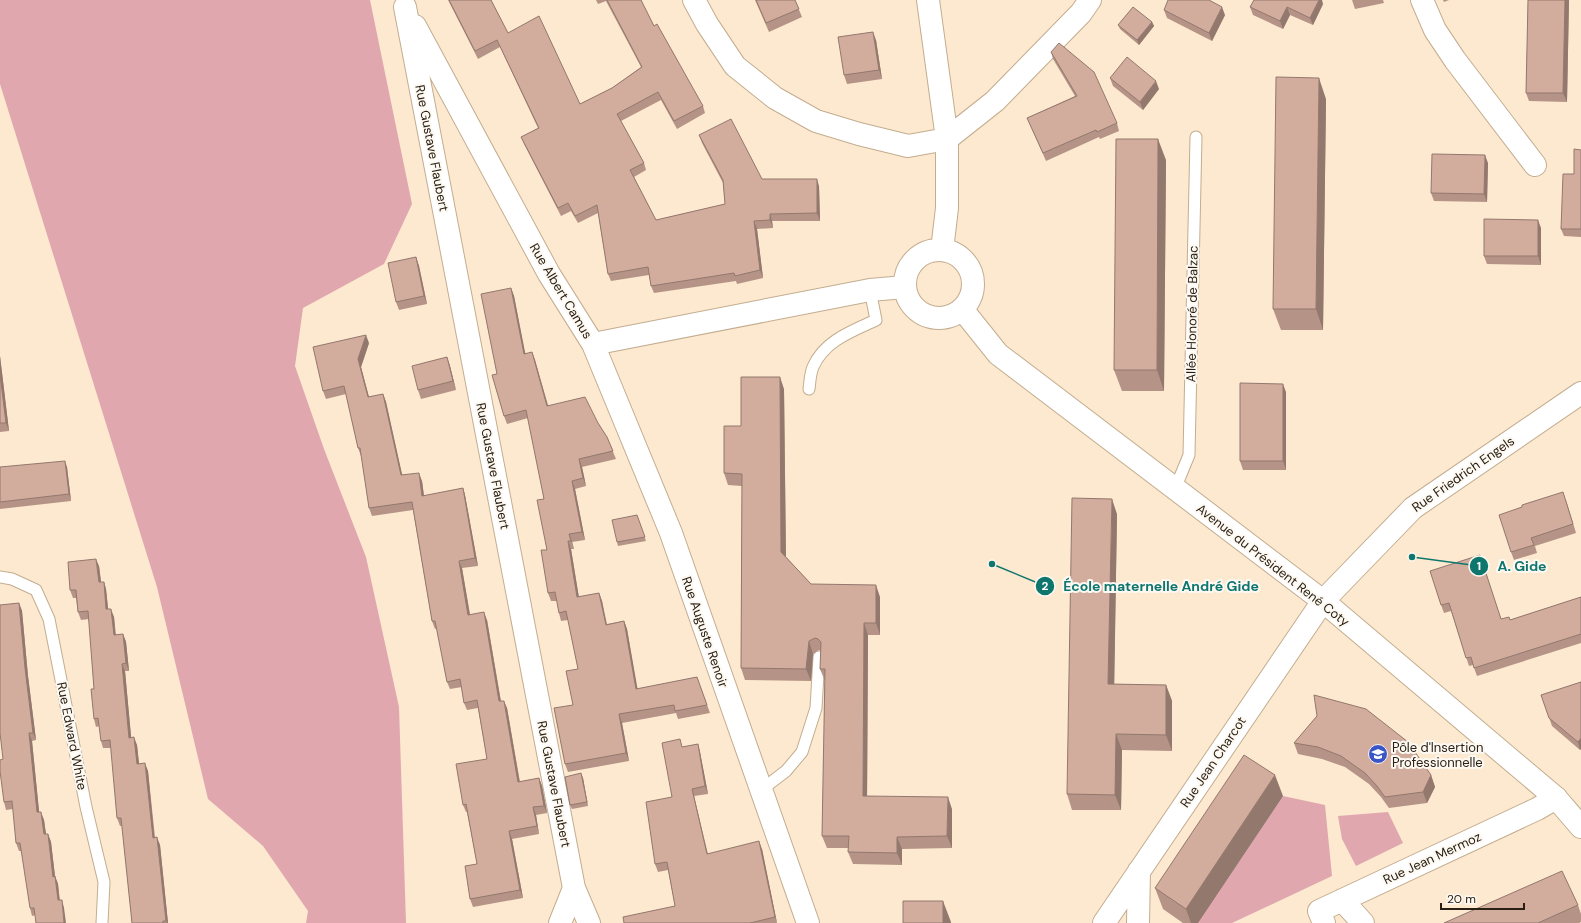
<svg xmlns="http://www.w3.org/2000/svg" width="1581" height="923" font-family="'DM Sans',sans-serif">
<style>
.green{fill:#e0a7af}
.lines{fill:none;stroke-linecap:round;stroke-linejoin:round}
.service-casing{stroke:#c3ad8f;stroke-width:13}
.minor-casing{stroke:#c3ad8f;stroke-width:24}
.tertiary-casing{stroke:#c3ad8f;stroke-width:24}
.service{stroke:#fff;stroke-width:11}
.minor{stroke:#fff;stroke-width:22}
.tertiary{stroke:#fff;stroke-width:22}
.wall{fill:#b59487}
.shaded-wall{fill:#93786e}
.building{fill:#d2ac9d;stroke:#93786e}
.labels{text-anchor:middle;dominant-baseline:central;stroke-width:4;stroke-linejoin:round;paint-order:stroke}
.street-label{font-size:13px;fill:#282014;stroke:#fdf9f2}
.poi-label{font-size:13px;fill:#282014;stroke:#fdf9f2;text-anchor:start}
.leader{fill:none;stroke:#0f766e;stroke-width:1.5}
.callout-dot{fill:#0f766e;stroke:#fdf9f2;stroke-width:1.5}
.mark-label{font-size:12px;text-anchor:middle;font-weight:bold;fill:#fff}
.callout-label{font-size:14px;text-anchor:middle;font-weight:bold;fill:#0f766e;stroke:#fdf9f2;stroke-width:4;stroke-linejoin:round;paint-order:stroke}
</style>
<rect width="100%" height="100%" fill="#fce9d0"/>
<path class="green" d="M0,0H370L412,204L384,264L303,308L295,366L324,449L366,557L399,707L406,923H306L308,911L263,846L208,799L157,587L0,84Z
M1283,796L1325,805L1332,876L1232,923H1198Z
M1388,812L1403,843L1356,866L1342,839L1338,816Z"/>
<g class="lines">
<defs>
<path id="service" d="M809,389C810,382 810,374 813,367C824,341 852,331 876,320L870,290
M1175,489L1189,455L1196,137
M0,577L12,579L36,590L49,619L86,807L104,882L102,923
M761,790L786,771L802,752L816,708L819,657"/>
<path id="minor" d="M694,0L707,24L735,66L775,98L816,121L859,134L908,146L947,139L995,101L1081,13L1090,0
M1422,0L1435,30L1455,60L1535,165
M405,7L574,888L589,923
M415,26L549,274L593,344L870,290L905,287
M593,344L671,533L808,923
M1342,900L1363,923
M560,923L574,888
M1104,923L1323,601
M1138,923L1139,871
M1324,923L1319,911L1537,809L1556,798"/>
<path id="tertiary" d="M928,0L947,139V208L942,250
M905 284a34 34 0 1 1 68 0a34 34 0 1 1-68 0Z
M962,309L998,354L1323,601L1556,798L1581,827
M1323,601L1413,508L1581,393"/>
</defs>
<use href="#service" class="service-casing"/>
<use href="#minor" class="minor-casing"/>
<use href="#tertiary" class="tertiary-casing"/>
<use href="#service" class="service"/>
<use href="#minor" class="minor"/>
<use href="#tertiary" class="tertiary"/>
</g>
<path class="wall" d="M448,0H491L508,33L580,104L612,88L641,67L606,1L598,4L596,0H641L654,26L703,106L705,113L677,129L661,100L621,121L644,163L646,170L634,177L656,220L725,204L723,183L702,143L699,135L762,179L819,186L820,221H772L773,228L757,229L763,278L737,284L736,281L654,293L651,286L649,275L611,281L608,274L598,213L578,223L571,211L561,216L524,144L521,137L538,128L500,47L478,59Z
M755,0H795L802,17L769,32Z
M1352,0H1383L1384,3L1355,9Z
M1443,0H1449L1444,2Z
M1528,0H1569L1567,102L1529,101L1526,93Z
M1323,4L1313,25L1290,15L1283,29L1253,15L1250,7Z
M1164,10L1225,15L1212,41L1167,18Z
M1152,22L1154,26L1139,45L1120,29L1118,25Z
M876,40L882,79L847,84L844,75Z
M1051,52L1117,123L1119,131L1100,139L1099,137L1046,161L1027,118L1075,96L1053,59Z
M1110,78L1159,89L1143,110L1113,86Z
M1326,99L1323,330H1281L1273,309Z
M1581,150V237L1564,236L1561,229Z
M1166,160L1164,391H1122L1114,370Z
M1488,163L1487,202L1434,201L1431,193Z
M1541,228V265L1487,264L1484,256Z
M416,257L419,266L427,304L399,310L396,302Z
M511,288L514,296L525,354L532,352L535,360L548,405L598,423L607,437L616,459L582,467L586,486L575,489L585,540L572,542L574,549H571L579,597L599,593L602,601L607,624L624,621L627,629L637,689L697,677L710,713L678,719L676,713L622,723L629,761L568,772L565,764L578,669L568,620L561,621L559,613L557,601H551L548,593L547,550L544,499L528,418L507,424L504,416L497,374Z
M369,343L361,367L369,397L383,394L386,402L402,475L422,481L424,496L463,488L465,495L478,566L462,568L470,614L487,620L501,701L507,708L520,782L539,778L542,786L547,813L536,815L539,834L512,839L523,898L473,907L470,899L477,864L467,812H466L463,805L487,759L478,708L467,710L464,703L462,687L450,689L447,682L437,628L435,629L432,621L413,510L372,516L369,508L362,456H361L358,448L346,394L326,399L323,391Z
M0,356L9,431L0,432Z
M447,357L450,366L456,390L421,399L418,390Z
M784,389L786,557L811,584L880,597V635H868L867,796L952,809V848L902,849V865L853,864L848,852V848H827L822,836L825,681L820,669L821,651L819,650L813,654L811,681L745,680L741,668L742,486L728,485L724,473L741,426Z
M1286,392V470H1243L1240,461Z
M0,467H67L71,501L0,509Z
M1566,500L1576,533L1535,546L1537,553L1514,560L1511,552Z
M1117,514L1114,684L1166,685L1172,701V751L1122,750L1121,810H1072L1067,794Z
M637,515L646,541L618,546L617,542Z
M1480,555L1501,619L1510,620L1581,597V643L1477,676L1473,665L1469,666L1451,611L1444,613L1441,605Z
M99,566L101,582H104L106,589L108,609L114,617L116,635L123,634L126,642L129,671H125L131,738L137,745L139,764L148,771L155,837L160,845L168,923H132L122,826H120L117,818L111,748H103L101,741L99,726L96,727L94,719V689L89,619L81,620L78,612L76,598H73L70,590Z
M19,603L22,611L28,676L36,740L32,741L39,812L44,820L46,834H48L51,842L55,876L58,884L60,900L64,908L32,916L30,908L22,851H19L16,843L13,809L6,810L4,802L3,759Z
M1581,682L1580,750L1552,726L1541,695Z
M1317,716L1431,775L1435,787L1427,803L1389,808L1381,797L1369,784L1345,767L1322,759L1298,754L1294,743Z
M698,744L700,752L708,794L694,796L708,854L762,849L777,923H624L675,906L668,870L658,872L655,864L672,797L683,747Z
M583,778L588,806L572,809L570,805Z
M1283,796L1198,923H1183L1163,909L1155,888Z
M1578,905L1581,914V922L1579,923H1444Z"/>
<path class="shaded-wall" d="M1319,0H1322L1323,4L1313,25L1310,18Z
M1565,0H1569L1567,102L1563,93Z
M1222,7L1225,15L1212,41L1209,33Z
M1287,7L1290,15L1283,29L1280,21Z
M1152,22L1154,26L1139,45L1137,40Z
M873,32L876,40L882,79L879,70Z
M1319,78L1326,99L1323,330L1316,309Z
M1156,81L1159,89L1143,110L1140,102Z
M1158,139L1166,160L1164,391L1157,370Z
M1485,155L1488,163L1487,202L1484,194Z
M817,179L819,186L820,221L817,213Z
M770,214L772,221L773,228L770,220Z
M1538,220L1541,228V265L1538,256Z
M754,221L757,229L763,278L760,270Z
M416,257L419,266L427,304L424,296Z
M511,288L514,296L527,362L524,354Z
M366,335L369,343L361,367L371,405L368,397L358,359Z
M532,352L535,360L550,414L547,406Z
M0,356L9,431L6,423L0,374Z
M447,357L450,366L456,390L453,381Z
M780,377L784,389L786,564L781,552Z
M1283,384L1286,392V470L1283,461Z
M383,394L386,402L404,483L401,475Z
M579,459L582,467L586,486L583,478Z
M65,461L67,467L71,501L69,494Z
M419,473L422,481L425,504L422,496Z
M572,481L575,489L585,540L582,532Z
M463,488L465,495L478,566L475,558Z
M1112,499L1117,514L1114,700L1108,684Z
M569,534L572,542L574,549L571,541Z
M568,541L571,549L580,605L577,597Z
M96,559L99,566L102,590L99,582Z
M459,561L462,568L471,622L468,615Z
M104,582L106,589L109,617L106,609Z
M876,585L880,597V635L876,623Z
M599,593L602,601L608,633L606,625Z
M19,603L22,611L28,676L36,740L33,733L25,668Z
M111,609L114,617L116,643L114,635Z
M484,612L487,620L502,709L499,701Z
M624,621L627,629L639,697L636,689Z
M864,623L868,635L867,808L863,796Z
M123,634L126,642L129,671L126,663Z
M809,641L813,654L811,681L806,669Z
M122,664L125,671L132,746L129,738Z
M1166,685L1172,701V751L1166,735Z
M504,701L507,708L521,790L518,782Z
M619,714L622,723L629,761L626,753Z
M29,733L32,741L40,820L37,812Z
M1116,734L1122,750L1121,810L1115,795Z
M134,737L137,745L140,772L137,764Z
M1581,738V749L1580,750L1578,742Z
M698,744L700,752L708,794L705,786Z
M145,763L148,771L155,845L153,838Z
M581,773L583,778L588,806L587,802Z
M1275,775L1283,796L1198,923H1191L1186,909Z
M1431,775L1435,787L1427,803L1423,792Z
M539,778L542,786L547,813L544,806Z
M692,789L694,796L709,862L707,854Z
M948,797L952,809V848L947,836Z
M533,807L536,815L539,834L537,826Z
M41,812L44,820L47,842L44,834Z
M509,831L512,839L523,898L520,890Z
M48,834L51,842L56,885L53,877Z
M157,837L160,845L168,923H167L166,921Z
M897,837L902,849V865L897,853Z
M759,841L762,849L777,923L775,917Z
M55,876L58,884L60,908L58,900Z
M62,900L64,908L66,923H64Z
M943,901L951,922V923H943Z"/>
<path class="building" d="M449,0H491L508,33L539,16L580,104L612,88L642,67L607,0H641L654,26L657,24L703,106L674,121L658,92L617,114L644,163L630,170L656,220L725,204L723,180L699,135L731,119L762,179H817V213L770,214V220L754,221L760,270L735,276L734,273L651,286L648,267L608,274L597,205L575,216L568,203L558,208L521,137L539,128L497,40L475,51Z
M756,0H795L799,9L766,23Z
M1168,0H1209L1222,7L1209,33L1164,10Z
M1254,0H1319L1310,18L1287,7L1280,21L1250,7Z
M1528,0H1565L1563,93H1526Z
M1133,7L1152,22L1137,40L1118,25Z
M873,32L879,70L844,75L838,37Z
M1059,43L1094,72L1117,123L1097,132L1096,130L1043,153L1027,118L1077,96L1051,52Z
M1127,57L1156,81L1140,102L1110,78Z
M1276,77L1319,78L1316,309H1273Z
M1116,139H1158L1157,370H1114Z
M1574,149L1581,150V229H1561L1563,174H1574Z
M1432,154L1485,155L1484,194L1431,193Z
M1484,219L1538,220V256H1484Z
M416,257L424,296L396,302L388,263Z
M511,288L524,354L532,352L547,406L585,397L598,423L607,437L613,451L579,459L583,478L572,481L582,532L569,534L571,541H568L577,597L599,593L606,625L624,621L636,689L697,677L707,705L675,711L674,705L619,714L626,753L565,764L554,708L573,705L566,671L578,669L566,611L559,613L555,592L548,593L541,550H547L537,500L544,499L526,410L504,416L492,375L497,374L481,294Z
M366,335L358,359L368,397L383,394L401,475L419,473L422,496L463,488L475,558L459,561L468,615L484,612L499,701H504L518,782L539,778L544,806L533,807L537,826L509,831L520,890L470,899L465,866L477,864L466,804L463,805L456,764L487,759L477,700L464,703L460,679L447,682L435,621H432L412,502L369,508L360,448H358L344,386L323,391L313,347Z
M447,357L453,381L418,390L412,366Z
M0,374L6,423H0Z
M741,377H780L781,552L811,584L876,585V623H864L863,796L948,797L947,836L897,837V853L848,852L849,836H822L825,669H820L821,642L818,639L815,638L809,641L806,669L741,668L742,474L724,473V426H741Z
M1240,383L1283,384V461H1240Z
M65,461L69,494L0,502V467Z
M1563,492L1573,524L1531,538L1534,545L1511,552L1499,515L1522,507V505Z
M1072,498L1112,499L1108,684L1166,685V735L1116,734L1115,795L1067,794Z
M637,515L645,537L617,542L612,520Z
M1480,555L1501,619L1509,617L1510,620L1581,597V634L1474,668L1471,657L1466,658L1449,603L1441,605L1430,571Z
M96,559L99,582H104L106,609H111L114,635L123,634L126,663L122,664L129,738L134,737L137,764L145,763L153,838L157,837L166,921H163V923H132L121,818H117L110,740L101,741L98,718L94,719L91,689H94L88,611L78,612L76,590H70L68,562Z
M19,603L25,668L33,733H29L37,812H41L44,834H48L53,877L55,876L58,900H62L64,923H36L34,908H30L20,843H16L12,801L4,802L0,771V760L3,759L0,733V605Z
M1581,682V738L1578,742L1549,718L1541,695Z
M1314,695L1366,709L1408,742L1431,775L1423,792L1385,797L1377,786L1365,773L1341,756L1318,747L1294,743L1317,716Z
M680,739L682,747L698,744L705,786L692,789L707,854L759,841L775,917L750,923H624L623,917L675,906L667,862L655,864L646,802L672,797L662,743Z
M1244,755L1275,775L1186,909L1155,888Z
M581,773L587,802L570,805L565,777Z
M1562,871L1578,905L1538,923H1444Z
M903,901H943V923H903Z"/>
<defs>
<symbol id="school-disc" viewBox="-11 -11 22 22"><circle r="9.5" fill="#3955c7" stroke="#fdf9f2"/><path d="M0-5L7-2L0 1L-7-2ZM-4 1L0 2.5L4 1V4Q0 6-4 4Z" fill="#fff"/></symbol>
</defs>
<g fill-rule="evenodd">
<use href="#school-disc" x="1367" y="743" width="22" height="22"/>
</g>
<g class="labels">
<g class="street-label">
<text transform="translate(432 148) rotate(79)">Rue Gustave Flaubert</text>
<text transform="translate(561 291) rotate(59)">Rue Albert Camus</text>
<text transform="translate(1192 314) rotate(-89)">Allée Honoré de Balzac</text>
<text transform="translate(493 466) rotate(79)">Rue Gustave Flaubert</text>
<text transform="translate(1463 474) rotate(-35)">Rue Friedrich Engels</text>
<text transform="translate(1273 565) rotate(38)">Avenue du Président René Coty</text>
<text transform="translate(705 632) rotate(71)">Rue Auguste Renoir</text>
<text transform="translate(72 736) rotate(79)">Rue Edward White</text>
<text transform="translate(1213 762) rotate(-56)">Rue Jean Charcot</text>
<text transform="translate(554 784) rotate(79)">Rue Gustave Flaubert</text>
<text transform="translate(1432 858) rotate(-25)">Rue Jean Mermoz</text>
</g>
<g class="poi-label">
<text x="1392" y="747">Pôle d'Insertion<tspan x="1392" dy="15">Professionnelle</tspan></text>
</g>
</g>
<path class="leader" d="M1412 557L1479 566M992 564L1045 586"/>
<g class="callout-dot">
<circle cx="1412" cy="557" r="4"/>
<circle cx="992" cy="564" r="4"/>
<circle cx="1479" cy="566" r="10"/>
<circle cx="1045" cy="586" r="10"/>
</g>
<g class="mark-label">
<text x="1479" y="570">1</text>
<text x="1045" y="590">2</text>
</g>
<g class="callout-label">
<text x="1522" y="571">A. Gide</text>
<text x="1161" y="591">École maternelle André Gide</text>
</g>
<path d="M1441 903v6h83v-6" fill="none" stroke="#282014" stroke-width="2"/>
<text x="1447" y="903" font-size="12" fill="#282014" stroke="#fdf9f2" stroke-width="3" paint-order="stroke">20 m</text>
</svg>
